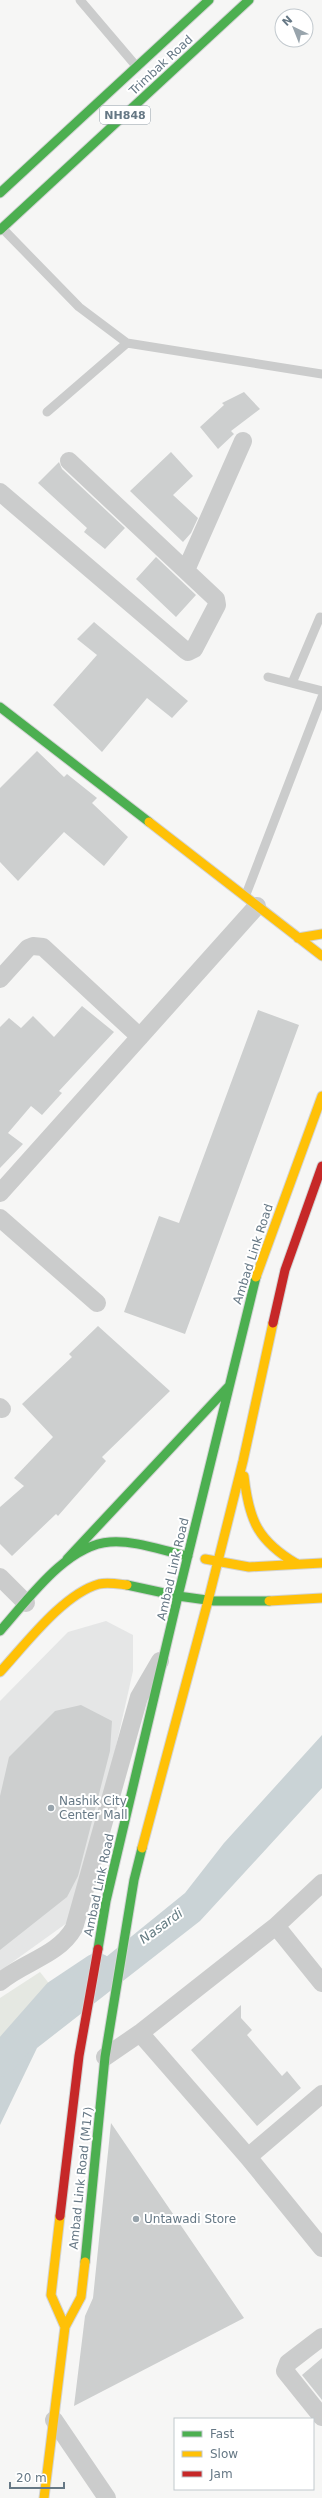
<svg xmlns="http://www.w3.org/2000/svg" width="322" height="2498" font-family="'DejaVu Sans',sans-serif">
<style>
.built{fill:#e5e6e6}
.green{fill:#e5e8e2}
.water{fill:#cad3d6}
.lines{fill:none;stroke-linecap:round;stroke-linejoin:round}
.river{stroke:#cad3d6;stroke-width:32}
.building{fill:#cdcfcf}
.fast-casing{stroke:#d3d4d5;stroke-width:11}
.slow-casing{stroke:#d3d4d5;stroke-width:11}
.jam-casing{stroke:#d3d4d5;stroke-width:11}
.lane{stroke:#cbcccc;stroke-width:9}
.street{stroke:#cbcccc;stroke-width:18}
.fast{stroke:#4caf50;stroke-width:9}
.slow{stroke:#ffc107;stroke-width:9}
.jam{stroke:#c62828;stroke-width:9}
.poi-dot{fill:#98a4ac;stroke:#fff;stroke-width:1.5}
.labels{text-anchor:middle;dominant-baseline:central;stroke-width:4;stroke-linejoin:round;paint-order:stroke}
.shield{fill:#fff;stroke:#94a0aa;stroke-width:1}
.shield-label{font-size:11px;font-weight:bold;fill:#667885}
.street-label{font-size:12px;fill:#667885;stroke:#fff}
.poi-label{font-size:12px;fill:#667885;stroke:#fff;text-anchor:start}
.water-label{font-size:13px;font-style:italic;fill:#627a81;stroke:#fff}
</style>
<rect width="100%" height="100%" fill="#f6f6f5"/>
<path class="built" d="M 106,1621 L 133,1635 L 133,1671 L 78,1915 L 0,1971 L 0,1701 L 68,1632 Z"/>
<path class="green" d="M 40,1972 L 58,1995 L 0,2043 L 0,1998 Z"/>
<path class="water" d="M 322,1735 L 322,1788 L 200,1921 L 37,2048 L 0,2125 L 0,2043 L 185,1893 L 224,1843 Z"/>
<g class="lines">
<path class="river" d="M 0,2061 L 58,1995 L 97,1969"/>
</g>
<path class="building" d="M 244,392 L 260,409 L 231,431 L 234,434 L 218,449 L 200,427 L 224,405 L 222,403 Z
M 171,452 L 193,476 L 173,495 L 198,518 L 191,533 L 183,542 L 130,491 Z
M 59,462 L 62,469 L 125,528 L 105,549 L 84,532 L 87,528 L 38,483 Z
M 156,557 L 196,595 L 176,617 L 136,579 Z
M 94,622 L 188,701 L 172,718 L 147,698 L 102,752 L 53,705 L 97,655 L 77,639 Z
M 37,751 L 64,777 L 67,774 L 97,798 L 92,803 L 128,837 L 104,866 L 64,832 L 18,881 L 0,862 L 0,788 Z
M 82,1006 L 114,1032 L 59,1091 L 62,1093 L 42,1115 L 31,1106 L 8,1133 L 23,1144 L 0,1168 L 0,1027 L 9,1018 L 21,1028 L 33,1016 L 54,1037 Z
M 258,1010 L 299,1025 L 185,1334 L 124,1312 L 159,1216 L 179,1223 Z
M 98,1326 L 170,1391 L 102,1457 L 106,1461 L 58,1516 L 56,1514 L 12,1556 L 0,1544 L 0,1507 L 24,1486 L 14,1478 L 53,1437 L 22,1404 L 72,1357 L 69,1354 Z
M 81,1705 L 112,1721 L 110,1751 L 78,1876 L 67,1897 L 0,1950 L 0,1796 L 9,1757 L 55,1711 Z
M 241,2005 L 241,2018 L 252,2030 L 247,2035 L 282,2076 L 287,2071 L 301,2088 L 257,2126 L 191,2050 Z
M 111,2123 L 244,2318 L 74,2406 L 85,2316 L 93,2298 Z
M 322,2358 L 322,2400 L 302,2375 Z"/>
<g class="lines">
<defs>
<path id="fast" d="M 0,193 L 209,0
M 0,230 L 249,0
M 0,707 L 149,822
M 256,1277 L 178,1596 L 214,1601 L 269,1601
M 67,1559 L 229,1386
M 0,1631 C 27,1601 66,1545 110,1542 C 135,1540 163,1551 188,1556
M 98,1949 L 106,1901 L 178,1596 L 127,1585
M 85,2262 L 105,2057 L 134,1880 L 142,1848"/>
<path id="slow" d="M 149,822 L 322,956
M 298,938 L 322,934
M 256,1277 L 322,1096
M 244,1476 C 249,1521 258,1541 297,1564
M 205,1559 L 249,1567 L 322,1563
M 208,1601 L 243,1461 L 273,1323
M 269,1601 L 322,1598
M 0,1672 C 25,1645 63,1594 99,1584 C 108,1582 118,1584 127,1585
M 142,1848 L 208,1601
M 60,2216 L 51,2295 L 65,2327
M 44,2498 L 65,2327 L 81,2297 L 85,2262"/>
<path id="jam" d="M 273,1323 L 285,1270 L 322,1166
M 60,2216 L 79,2056 L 98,1949"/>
</defs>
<use href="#fast" class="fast-casing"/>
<use href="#slow" class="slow-casing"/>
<use href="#jam" class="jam-casing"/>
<path class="lane" d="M 80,0 L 137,67
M 2,228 L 79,307 L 127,343 L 322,374
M 47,412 L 127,343
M 268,677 L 322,691
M 292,683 L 320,617
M 245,897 L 322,697"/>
<path class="street" d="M 0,492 L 185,650 L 188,652 L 194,649 L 217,605 L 216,599 L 69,461
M 186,570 L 243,441
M 0,979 L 28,948 L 33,946 L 43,947 L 140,1037
M 0,1193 L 257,906
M 0,1218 L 97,1303
M 0,1407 L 2,1409
M 0,1577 L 26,1603
M 276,1926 L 322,1983
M 0,1982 C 23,1962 58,1956 74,1928 L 139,1697 L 160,1661
M 140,2033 L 276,1926 L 322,1883
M 105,2057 L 140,2033 L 248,2157 L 322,2248
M 248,2157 L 322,2094
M 322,2337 L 288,2363 L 285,2371 L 322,2417
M 54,2420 L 107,2498"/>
<use href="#fast" class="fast"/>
<use href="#slow" class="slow"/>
<use href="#jam" class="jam"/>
</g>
<g class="poi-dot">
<circle cx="51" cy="1808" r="4"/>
<circle cx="136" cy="2219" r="4"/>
</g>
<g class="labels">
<rect class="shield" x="100" y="106" width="50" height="18" rx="3"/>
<g class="shield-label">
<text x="125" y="115">NH848</text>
</g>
<g class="street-label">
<text transform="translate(161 65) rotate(-43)">Trimbak Road</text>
<text transform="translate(253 1254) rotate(-72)">Ambad Link Road</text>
<text transform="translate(173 1569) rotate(-77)">Ambad Link Road</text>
<text transform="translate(99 1885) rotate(-78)">Ambad Link Road</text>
<text transform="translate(81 2178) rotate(-84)">Ambad Link Road (M17)</text>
</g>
<g class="poi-label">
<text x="59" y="1801">Nashik City<tspan x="59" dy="14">Center Mall</tspan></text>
<text x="144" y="2219">Untawadi Store</text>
</g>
<g class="water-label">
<text transform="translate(161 1926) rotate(-36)">Nasardi</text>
</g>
</g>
<rect x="174" y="2418" width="140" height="72" fill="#ffffff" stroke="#c2c9ce"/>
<rect x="182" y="2431" width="20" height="6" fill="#4caf50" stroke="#c2c9ce"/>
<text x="210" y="2438" font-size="12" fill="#667885">Fast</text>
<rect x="182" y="2451" width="20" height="6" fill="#ffc107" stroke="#c2c9ce"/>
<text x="210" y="2458" font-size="12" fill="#667885">Slow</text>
<rect x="182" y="2471" width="20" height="6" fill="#c62828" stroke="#c2c9ce"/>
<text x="210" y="2478" font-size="12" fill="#667885">Jam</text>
<g transform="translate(294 28) rotate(317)"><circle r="19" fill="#ffffff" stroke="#c2c9ce"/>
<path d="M0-3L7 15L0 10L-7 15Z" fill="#98a4ac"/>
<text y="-6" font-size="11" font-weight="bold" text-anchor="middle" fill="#667885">N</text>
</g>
<path d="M10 2482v6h54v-6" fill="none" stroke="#667885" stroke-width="2"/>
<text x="16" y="2482" font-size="12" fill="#667885" stroke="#ffffff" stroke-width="3" paint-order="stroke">20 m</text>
</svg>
